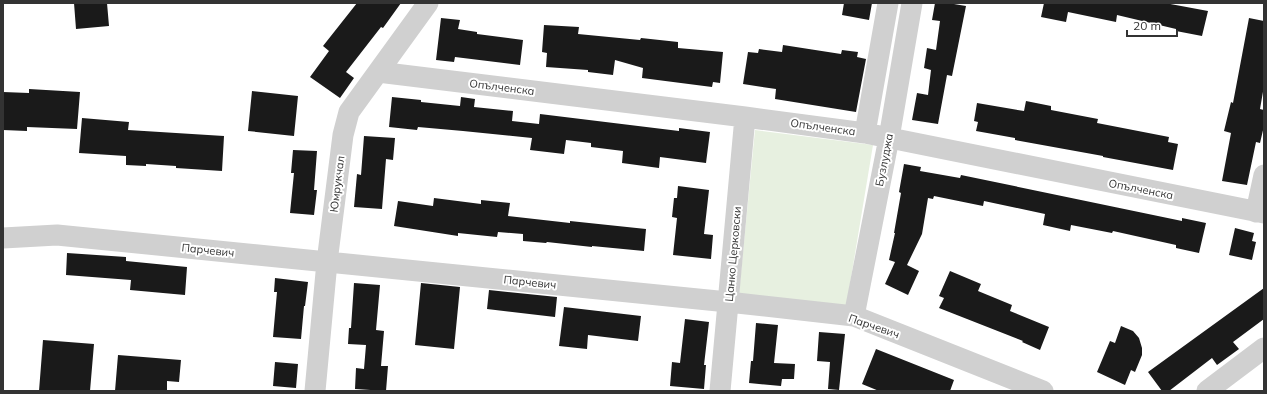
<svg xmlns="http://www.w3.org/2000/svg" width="1267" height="394" font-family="Mulish,sans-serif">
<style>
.green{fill:#e7f0e0}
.building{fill:#1a1a1a}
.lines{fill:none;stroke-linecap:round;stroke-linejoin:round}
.minor{stroke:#d0d0d0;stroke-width:21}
.labels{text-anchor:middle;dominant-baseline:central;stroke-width:4;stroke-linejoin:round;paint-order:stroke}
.street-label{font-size:11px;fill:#333;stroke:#fff}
</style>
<rect width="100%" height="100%" fill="#fff"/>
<path class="green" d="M 755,130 L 873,145 L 846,308 L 739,294 Z"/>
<path class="building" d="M 74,3 L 107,3 L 109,26 L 76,29 Z
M 357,3 L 401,3 L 383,28 L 381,27 L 346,72 L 354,78 L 340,98 L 310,77 L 329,51 L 323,46 Z
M 844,3 L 872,3 L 869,20 L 842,15 Z
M 935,3 L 948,3 L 966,6 L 952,76 L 947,75 L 938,124 L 912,120 L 917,93 L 928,95 L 931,70 L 924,68 L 927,48 L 936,50 L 940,21 L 932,20 Z
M 1044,3 L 1165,3 L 1208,11 L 1202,36 L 1176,31 L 1176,29 L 1117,15 L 1116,22 L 1068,12 L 1066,22 L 1041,17 Z
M 441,18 L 460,20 L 458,29 L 477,32 L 477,34 L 523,40 L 520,65 L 455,57 L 454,62 L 436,60 Z
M 1249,18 L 1264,21 L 1264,86 L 1260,109 L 1264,110 L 1264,126 L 1260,143 L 1256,142 L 1247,185 L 1222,181 L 1231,133 L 1224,131 L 1231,102 L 1233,103 Z
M 544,25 L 579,27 L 578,34 L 640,40 L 641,38 L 669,41 L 678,42 L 678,48 L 723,52 L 720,83 L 713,82 L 712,87 L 642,78 L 643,68 L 615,60 L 613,75 L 588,72 L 588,70 L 546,67 L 547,53 L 542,52 Z
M 783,45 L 841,54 L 842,50 L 858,52 L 857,57 L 866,59 L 856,112 L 775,99 L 776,89 L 743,84 L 748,52 L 758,53 L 759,49 L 782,52 Z
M 29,89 L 80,92 L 77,129 L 27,127 L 27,131 L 3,130 L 3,92 L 29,93 Z
M 252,91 L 298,96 L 294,136 L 248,131 Z
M 392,97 L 421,100 L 421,102 L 460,106 L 461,97 L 475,99 L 474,107 L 513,111 L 512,121 L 539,124 L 540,114 L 679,131 L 679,128 L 710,132 L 706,163 L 660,157 L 659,168 L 622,163 L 623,151 L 591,147 L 591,143 L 566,140 L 564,154 L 530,150 L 532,138 L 463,131 L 418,127 L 417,130 L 389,127 Z
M 1026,101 L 1051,106 L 1051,110 L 1098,119 L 1097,123 L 1169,137 L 1168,142 L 1178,144 L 1173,170 L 1103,157 L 1103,156 L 1015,140 L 1015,138 L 976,131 L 978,122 L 974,121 L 977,103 L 1024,111 Z
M 82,118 L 129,122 L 128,130 L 224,136 L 222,171 L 176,168 L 176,166 L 146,164 L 146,166 L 126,165 L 126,156 L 79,153 Z
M 364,136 L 395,138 L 393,160 L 386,159 L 382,209 L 354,207 L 357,174 L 361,175 Z
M 293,150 L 317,151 L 314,190 L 317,190 L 314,215 L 290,213 L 294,173 L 291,173 Z
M 904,164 L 921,167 L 920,171 L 960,178 L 961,175 L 1182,221 L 1182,218 L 1206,223 L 1199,253 L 1176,248 L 1176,245 L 1113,231 L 1112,233 L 1071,225 L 1070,231 L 1043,225 L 1045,214 L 984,201 L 983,206 L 934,196 L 933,199 L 928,198 L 922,234 L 907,265 L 919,271 L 908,295 L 885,284 L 895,262 L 889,260 L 895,233 L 894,233 L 901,193 L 899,192 Z
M 678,186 L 709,190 L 704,234 L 713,235 L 711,259 L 673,255 L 677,218 L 672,217 L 674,198 L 677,198 Z
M 434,198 L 481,204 L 481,200 L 510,203 L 508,216 L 570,223 L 570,221 L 646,229 L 644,251 L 592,246 L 592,247 L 547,242 L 546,243 L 523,241 L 523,234 L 498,232 L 497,237 L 458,233 L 458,236 L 394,226 L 398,201 L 433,206 Z
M 1235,228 L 1254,233 L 1252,241 L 1256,242 L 1252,260 L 1229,255 Z
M 67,253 L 126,257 L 126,261 L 187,267 L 185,295 L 130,290 L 131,280 L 66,275 Z
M 950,271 L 981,284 L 978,291 L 1012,305 L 1010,311 L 1049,327 L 1040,350 L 1022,342 L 1023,341 L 939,308 L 944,298 L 939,296 Z
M 275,278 L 308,282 L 305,306 L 304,306 L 301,339 L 273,337 L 277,292 L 274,292 Z
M 354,283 L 380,285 L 376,330 L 384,331 L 381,366 L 388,366 L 386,391 L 355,389 L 356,368 L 364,369 L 366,345 L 348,344 L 349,328 L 351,328 Z
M 421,283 L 460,287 L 454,349 L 415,345 Z
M 1264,288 L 1264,319 L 1233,342 L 1239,349 L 1217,365 L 1212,358 L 1169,391 L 1162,391 L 1148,372 Z
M 489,290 L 557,297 L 555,317 L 487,309 Z
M 564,307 L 641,316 L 638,341 L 588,335 L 587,349 L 559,346 Z
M 685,319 L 709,322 L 704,365 L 706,365 L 704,389 L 670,386 L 672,362 L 680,363 Z
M 756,323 L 778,325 L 774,363 L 795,364 L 794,379 L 782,379 L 781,386 L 749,383 L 751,361 L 753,361 Z
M 1121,326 L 1133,331 L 1139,338 L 1142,348 L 1142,355 L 1135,372 L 1131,370 L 1125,385 L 1097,372 L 1110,341 L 1115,343 Z
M 819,332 L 845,334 L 839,390 L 828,389 L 830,362 L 817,361 Z
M 43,340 L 94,344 L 90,391 L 39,391 Z
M 876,349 L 954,380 L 950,391 L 879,391 L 862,384 Z
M 118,355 L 181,360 L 179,382 L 167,381 L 167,391 L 115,391 Z
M 275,362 L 298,364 L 296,388 L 273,386 Z"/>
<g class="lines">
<path class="minor" d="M 378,72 L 745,117 L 865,133 L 1264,213
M 865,133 L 888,3
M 1256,212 L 1264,175
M 3,238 L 57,235 L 728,302 L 854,316 L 1043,391
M 854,316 L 889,138 L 912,3
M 315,391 L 327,262 L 343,135 L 349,112 L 428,3
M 720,391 L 745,117
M 1207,391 L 1264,348"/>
</g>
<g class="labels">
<g class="street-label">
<text transform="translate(502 87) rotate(7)">Опълченска</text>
<text transform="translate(823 127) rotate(8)">Опълченска</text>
<text transform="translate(884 160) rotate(-79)">Бузлуджа</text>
<text transform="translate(337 184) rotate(-83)">Юмрукчал</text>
<text transform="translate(1141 189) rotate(11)">Опълченска</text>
<text transform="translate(208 250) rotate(6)">Парчевич</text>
<text transform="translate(733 254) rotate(-85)">Цанко Церковски</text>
<text transform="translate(530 282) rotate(6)">Парчевич</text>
<text transform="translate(874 326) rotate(19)">Парчевич</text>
</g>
</g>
<rect width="1267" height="394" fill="none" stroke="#333333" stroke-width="8"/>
<path d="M1127 30v6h50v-6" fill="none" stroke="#333333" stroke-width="2"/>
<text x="1133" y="30" font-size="12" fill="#333333" stroke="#ffffff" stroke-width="3" paint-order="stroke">20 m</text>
</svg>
